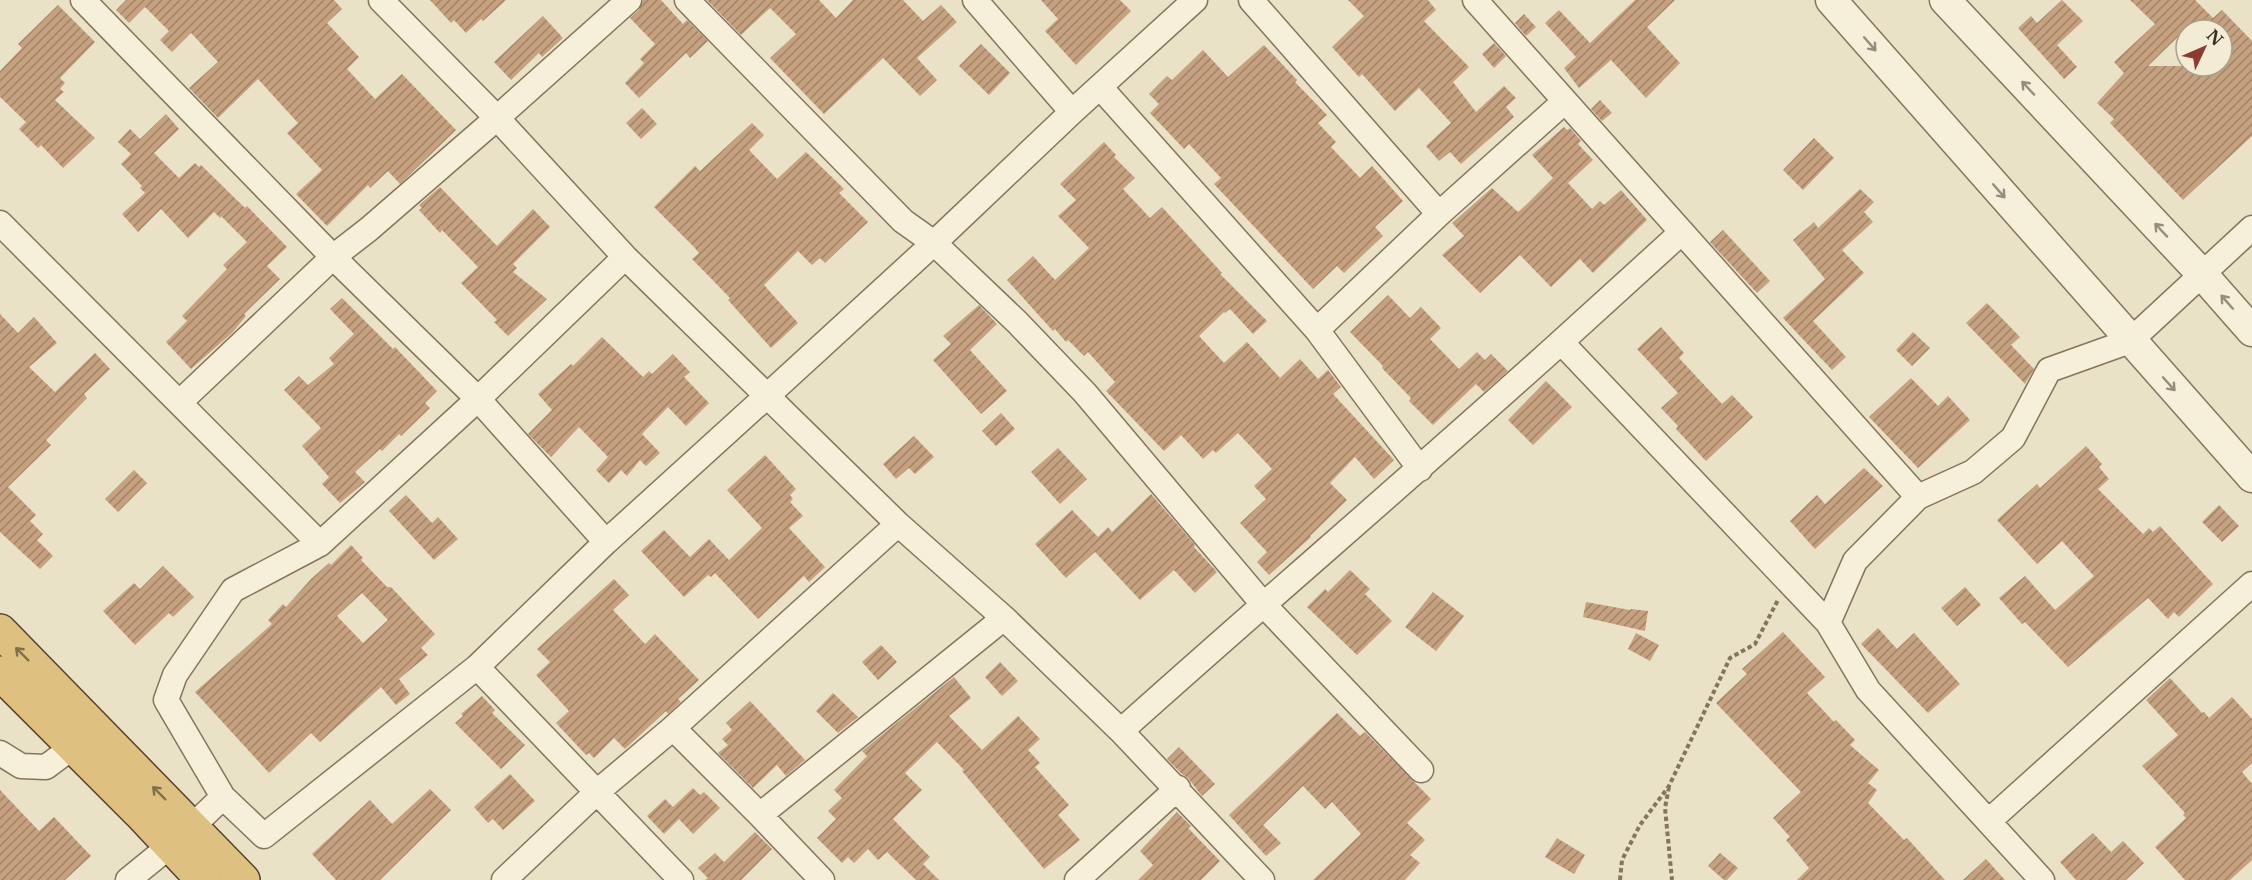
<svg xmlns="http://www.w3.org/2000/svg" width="2252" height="880" font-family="'Libre Baskerville',serif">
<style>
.building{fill:url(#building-hatch);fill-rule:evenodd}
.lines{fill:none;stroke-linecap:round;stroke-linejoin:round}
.minor-casing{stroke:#84755d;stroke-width:27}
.tertiary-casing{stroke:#84755d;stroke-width:33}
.trunk-casing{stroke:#524331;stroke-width:36}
.path{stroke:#84755d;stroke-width:4;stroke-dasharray:4.5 3;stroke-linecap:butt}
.minor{stroke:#f6efd9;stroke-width:24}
.tertiary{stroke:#f6efd9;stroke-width:30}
.trunk{stroke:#dec080;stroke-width:33}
.oneway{stroke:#968e7c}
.oneway2{stroke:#826f4b}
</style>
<defs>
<pattern id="building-hatch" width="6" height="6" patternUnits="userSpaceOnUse" patternTransform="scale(1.5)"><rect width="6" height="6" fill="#c5a17f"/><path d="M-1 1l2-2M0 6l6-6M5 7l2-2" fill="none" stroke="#a18368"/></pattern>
</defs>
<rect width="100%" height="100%" fill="#eae2c6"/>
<path class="building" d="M 126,0 L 334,0 L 342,9 L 327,23 L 359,57 L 347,69 L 375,99 L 402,74 L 456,130 L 400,184 L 388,171 L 370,188 L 368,185 L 327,226 L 296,194 L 322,170 L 287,133 L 298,123 L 258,79 L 218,118 L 189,88 L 218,62 L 191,33 L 172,52 L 160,40 L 169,31 L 145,7 L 129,23 L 116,10 Z
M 430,0 L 506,0 L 483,21 L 481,19 L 466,33 L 454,20 L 451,23 Z
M 643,0 L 661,0 L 683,24 L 687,20 L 708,41 L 690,58 L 686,53 L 639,98 L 625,83 L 644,63 L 640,59 L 655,44 L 630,18 L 639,10 Z
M 707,0 L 819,0 L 836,18 L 853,0 L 903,0 L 923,21 L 941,5 L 957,22 L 917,58 L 937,80 L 920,96 L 883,58 L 824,114 L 770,58 L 796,34 L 770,8 L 741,35 Z
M 1041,0 L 1120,0 L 1131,11 L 1076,65 L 1045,31 L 1058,19 Z
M 1348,0 L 1428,0 L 1436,10 L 1424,21 L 1469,67 L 1453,82 L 1476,112 L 1504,86 L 1516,98 L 1506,107 L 1514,117 L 1461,164 L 1450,152 L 1439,161 L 1426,146 L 1451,123 L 1419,88 L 1395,111 L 1362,74 L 1359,77 L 1332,47 L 1364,16 Z
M 1635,0 L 1675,0 L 1647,27 L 1680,63 L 1646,98 L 1611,60 L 1579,88 L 1564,68 L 1576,57 L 1545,23 L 1559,10 L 1590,43 Z
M 2062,0 L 2083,21 L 2057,45 L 2077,67 L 2064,79 L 2018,28 L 2031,16 L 2037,23 Z
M 2130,0 L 2195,0 L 2213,18 L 2222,10 L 2252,41 L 2252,136 L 2183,200 L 2110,123 L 2114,119 L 2097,103 L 2124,73 L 2114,62 L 2155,24 ZM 2185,30 L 2222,30 L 2222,66 L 2148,66 Z
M 58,5 L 95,42 L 60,78 L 65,83 L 60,89 L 64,92 L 55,100 L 95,138 L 63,168 L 41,145 L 38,148 L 19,129 L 26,122 L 0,97 L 0,71 L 22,48 L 18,44 Z
M 1524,14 L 1536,27 L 1526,36 L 1515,23 Z
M 543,16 L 563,38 L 542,57 L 539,53 L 511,80 L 494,62 Z
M 1494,43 L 1506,56 L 1494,68 L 1482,54 Z
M 981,44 L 1010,73 L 989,95 L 959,66 Z
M 1264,45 L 1297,80 L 1295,82 L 1327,115 L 1318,123 L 1336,142 L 1331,147 L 1360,178 L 1372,166 L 1403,201 L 1375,227 L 1383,236 L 1344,273 L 1337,266 L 1313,289 L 1214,184 L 1221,178 L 1189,144 L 1184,149 L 1150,113 L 1159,104 L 1149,94 L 1167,76 L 1172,80 L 1203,50 L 1228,77 Z
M 1600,100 L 1612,113 L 1602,121 L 1591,109 Z
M 642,108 L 657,124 L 641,139 L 626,123 Z
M 166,114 L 179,129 L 154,153 L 179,178 L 195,163 L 199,167 L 201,165 L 245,208 L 247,206 L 287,247 L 267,266 L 280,279 L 244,314 L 246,316 L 232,333 L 191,369 L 166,342 L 187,321 L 182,316 L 227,269 L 223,265 L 247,242 L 221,216 L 220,218 L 214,212 L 188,238 L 161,209 L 138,232 L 122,214 L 145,193 L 140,188 L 142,186 L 121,164 L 131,154 L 118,142 L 130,129 L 140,139 Z
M 752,123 L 764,135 L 749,150 L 777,179 L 806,152 L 844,189 L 839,193 L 868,222 L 825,263 L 820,258 L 812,265 L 798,251 L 764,285 L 798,323 L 771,348 L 728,300 L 730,298 L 692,259 L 699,253 L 693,246 L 654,207 L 695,166 L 700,171 Z
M 1564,127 L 1567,130 L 1570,128 L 1581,141 L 1578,144 L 1593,160 L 1568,183 L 1592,209 L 1600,201 L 1604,205 L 1621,190 L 1647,220 L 1593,273 L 1580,259 L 1551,287 L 1520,255 L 1480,293 L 1442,255 L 1464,236 L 1452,223 L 1492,188 L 1518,212 L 1527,204 L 1553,178 L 1532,155 Z
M 1814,138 L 1834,158 L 1803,190 L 1783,170 Z
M 1104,142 L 1116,155 L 1114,157 L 1135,178 L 1123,189 L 1150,218 L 1162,207 L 1222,273 L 1220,274 L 1267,321 L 1253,334 L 1230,309 L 1225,313 L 1224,312 L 1199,336 L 1224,363 L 1247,342 L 1280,378 L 1300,359 L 1318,379 L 1328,370 L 1341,387 L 1333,394 L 1394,460 L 1374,479 L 1355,457 L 1330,483 L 1347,500 L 1310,536 L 1311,537 L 1269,575 L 1257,562 L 1267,552 L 1240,523 L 1266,499 L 1254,486 L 1272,469 L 1238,433 L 1216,453 L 1213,450 L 1203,459 L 1181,435 L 1164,451 L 1106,391 L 1115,382 L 1088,352 L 1084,356 L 1068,340 L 1066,342 L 1055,329 L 1053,331 L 1007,280 L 1033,256 L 1055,280 L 1089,248 L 1058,216 L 1076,200 L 1060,184 Z
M 440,187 L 497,246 L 533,209 L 550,227 L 513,264 L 517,268 L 513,272 L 547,299 L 508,336 L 494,322 L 497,320 L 461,283 L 478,267 L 442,230 L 440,233 L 419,210 L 422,208 L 419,205 Z
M 1860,189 L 1874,202 L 1864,212 L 1873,222 L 1842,250 L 1864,273 L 1813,321 L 1846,357 L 1832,370 L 1783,318 L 1825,279 L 1793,240 L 1814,222 L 1818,228 Z
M 1723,230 L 1770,281 L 1757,293 L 1710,242 Z
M 1388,295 L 1410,318 L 1421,307 L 1441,328 L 1430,339 L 1459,369 L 1477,352 L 1485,360 L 1491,354 L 1508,371 L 1484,392 L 1476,384 L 1433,425 L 1409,401 L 1411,398 L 1382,368 L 1383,366 L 1350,332 Z
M 342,298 L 393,349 L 395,347 L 437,391 L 425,403 L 430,408 L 401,436 L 399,434 L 382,451 L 380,449 L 355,472 L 365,482 L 340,503 L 322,484 L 329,477 L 302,446 L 321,428 L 284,390 L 299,376 L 308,385 L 334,364 L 329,358 L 354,334 L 330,309 Z
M 1987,303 L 2020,337 L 2011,345 L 2034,369 L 2025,384 L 1966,323 Z
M 979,305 L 997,324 L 970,350 L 1007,391 L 981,414 L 933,360 L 951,344 L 943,336 Z
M 0,314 L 18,333 L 34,317 L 57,343 L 29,367 L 55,392 L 95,353 L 110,369 L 84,394 L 87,398 L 46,440 L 51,445 L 8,487 L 36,515 L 30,521 L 43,534 L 37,540 L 53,556 L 40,569 L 0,532 Z
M 1661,327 L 1684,353 L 1679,358 L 1722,404 L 1732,395 L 1753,417 L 1706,461 L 1676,429 L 1678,426 L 1661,408 L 1678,393 L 1637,349 Z
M 1913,332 L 1930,348 L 1912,366 L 1896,350 Z
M 602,337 L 643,377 L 649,371 L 652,374 L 673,354 L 690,372 L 684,377 L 709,403 L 686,426 L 668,407 L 642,434 L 660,453 L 646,466 L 640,460 L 627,476 L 621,470 L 609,483 L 596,470 L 608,457 L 579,427 L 551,457 L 528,434 L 552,410 L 538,394 L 571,364 L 573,366 Z
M 1911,378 L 1938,406 L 1948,396 L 1970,420 L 1918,468 L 1869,417 Z
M 1546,381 L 1572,407 L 1533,445 L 1508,420 Z
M 1001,413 L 1015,429 L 996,446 L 982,431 Z
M 914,436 L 934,457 L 915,474 L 909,468 L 896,479 L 883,464 Z
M 2086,446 L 2102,464 L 2099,467 L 2109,479 L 2098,489 L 2143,534 L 2149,528 L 2153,532 L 2160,526 L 2213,584 L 2179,617 L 2174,612 L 2168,619 L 2148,598 L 2068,667 L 2025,622 L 2022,624 L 1999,598 L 2025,576 L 2055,610 L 2094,576 L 2062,541 L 2037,564 L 1997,520 L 2037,484 L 2040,488 Z
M 1058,448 L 1087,479 L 1060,504 L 1031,472 Z
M 765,455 L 796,489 L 790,495 L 793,499 L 790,502 L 803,516 L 789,528 L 825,567 L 809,582 L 804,576 L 758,619 L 715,573 L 711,577 L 708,575 L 684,597 L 641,551 L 664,530 L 690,557 L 709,539 L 729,560 L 762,528 L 727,490 Z
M 1864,468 L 1883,486 L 1815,549 L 1790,521 L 1817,495 L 1825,504 Z
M 134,470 L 147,483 L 118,512 L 105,499 Z
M 1151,494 L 1195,545 L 1194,547 L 1217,572 L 1195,593 L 1174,570 L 1140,600 L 1095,552 L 1066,578 L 1035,544 L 1072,510 L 1098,537 L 1108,527 L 1112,532 Z
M 406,495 L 432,523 L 438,517 L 458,539 L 434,560 L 389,511 Z
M 2219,505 L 2239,526 L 2222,542 L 2202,522 Z
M 351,545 L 363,558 L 361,560 L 387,587 L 391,587 L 435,634 L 421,648 L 428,655 L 399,679 L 410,694 L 396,705 L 381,687 L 320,742 L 311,733 L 269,773 L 195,692 L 272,624 L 268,620 L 283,604 L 286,607 L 311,579 L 329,563 L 331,565 ZM 362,593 L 388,620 L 363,643 L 337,616 Z
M 163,566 L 194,597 L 173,617 L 169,613 L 135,645 L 103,611 L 134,583 L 140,589 Z
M 1350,570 L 1370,589 L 1365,594 L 1392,621 L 1357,655 L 1307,607 L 1325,589 L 1328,592 Z
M 614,579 L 629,595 L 613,610 L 645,644 L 655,634 L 699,680 L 678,699 L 681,702 L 668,714 L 666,711 L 625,749 L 614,738 L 594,758 L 589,753 L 586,755 L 556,723 L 569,711 L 536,675 L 550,662 L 537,649 Z
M 1965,587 L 1981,605 L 1957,626 L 1941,608 Z
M 1433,592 L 1464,616 L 1436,651 L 1405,627 Z
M 1586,602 L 1630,610 L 1631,609 L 1648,611 L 1645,631 L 1583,617 Z
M 1878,628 L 1897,649 L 1914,633 L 1960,684 L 1928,713 L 1861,644 Z
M 1783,632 L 1825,677 L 1807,693 L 1834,722 L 1836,720 L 1855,740 L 1850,745 L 1879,770 L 1868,783 L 1877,790 L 1868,803 L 1904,840 L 1907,838 L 1945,880 L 1797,880 L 1809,868 L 1786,840 L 1790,837 L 1773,818 L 1801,792 L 1716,703 L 1747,674 L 1742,669 Z
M 1636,633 L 1659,645 L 1650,661 L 1628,649 Z
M 881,645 L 897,662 L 878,680 L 862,662 Z
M 1000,662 L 1018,681 L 1002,696 L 985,677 Z
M 954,677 L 971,698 L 949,716 L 982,750 L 1018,716 L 1040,739 L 1028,750 L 1040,763 L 1035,767 L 1069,805 L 1058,815 L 1080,840 L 1044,869 L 962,771 L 964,770 L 937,742 L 905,773 L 922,790 L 893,819 L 930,857 L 923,864 L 939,880 L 916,880 L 887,852 L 878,860 L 868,849 L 854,863 L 848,857 L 842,863 L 817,838 L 836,819 L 828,811 L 842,798 L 834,790 L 867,756 L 862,751 Z
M 2170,678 L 2202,713 L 2204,712 L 2209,718 L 2232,697 L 2252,719 L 2252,763 L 2242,772 L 2252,784 L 2252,860 L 2230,880 L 2185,880 L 2155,847 L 2186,818 L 2183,815 L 2185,813 L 2142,766 L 2178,735 L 2146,700 Z
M 833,693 L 858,717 L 838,733 L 816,711 Z
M 482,696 L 495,710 L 492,713 L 525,745 L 501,769 L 455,723 L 463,716 L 461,714 Z
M 750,701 L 805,760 L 786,776 L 777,765 L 753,788 L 718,753 L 728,745 L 722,739 L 732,730 L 726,723 Z
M 1337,713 L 1360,736 L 1365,732 L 1431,799 L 1407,823 L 1425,840 L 1410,855 L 1420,863 L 1405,880 L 1313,880 L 1361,834 L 1332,802 L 1325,809 L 1303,786 L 1263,825 L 1281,843 L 1266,856 L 1229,815 Z
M 1179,747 L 1215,784 L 1202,796 L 1188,778 L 1182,774 L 1167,759 Z
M 510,774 L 535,801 L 503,830 L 493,819 L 488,823 L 474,807 Z
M 693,788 L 700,795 L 704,792 L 720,808 L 693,834 L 679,819 L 664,834 L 647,816 L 665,799 L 673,807 Z
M 430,789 L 451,810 L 380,880 L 336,880 L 312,854 L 370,800 L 392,824 Z
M 0,790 L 39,831 L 54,817 L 91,856 L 65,880 L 0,880 Z
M 1177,812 L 1191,826 L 1188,828 L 1220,861 L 1201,880 L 1138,880 L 1153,865 L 1140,851 Z
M 755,832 L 772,849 L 741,880 L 705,880 L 708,878 L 698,868 L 715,853 L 724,862 Z
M 2093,833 L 2111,852 L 2123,841 L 2144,863 L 2126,880 L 2076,880 L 2060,862 Z
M 1557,838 L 1585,855 L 1574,874 L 1545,857 Z
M 1720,853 L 1738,868 L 1727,880 L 1724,880 L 1708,866 Z
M 1986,859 L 2005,880 L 1963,880 Z"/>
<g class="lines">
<defs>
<path id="minor" d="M 83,0 L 333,257 L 478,399 L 606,542
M 381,0 L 497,118 L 625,257 L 898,524 L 1004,618 L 1121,731 L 1262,880
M 687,0 L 903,221 L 934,243 L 1017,322 L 1085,393 L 1263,604 L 1421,770
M 975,0 L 1072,112
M 1251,0 L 1439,214
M 1475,0 L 1918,497
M 1100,87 L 1317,330 L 1420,469
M 0,223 L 320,544
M 1317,330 L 1439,214 L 1565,101
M 1561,342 L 1682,232
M 180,402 L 333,257 L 369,229 L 497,118 L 629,0
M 477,667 L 681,880
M 673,728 L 760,815 L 822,880
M 1121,731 C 1267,600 1416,473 1561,342 L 1828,623
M 0,753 L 21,766 L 46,767 L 74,746
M 223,797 L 166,700 L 175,675 L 233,590 L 320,544 L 478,399 L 625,257
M 760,815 L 1004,618
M 1989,821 L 2252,584
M 128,880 L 182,836 L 223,797 L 264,836 L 477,667 L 606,542 L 768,395 L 934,243 L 1072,112 L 1195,0
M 504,880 L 597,792 L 673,728 L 898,524
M 1077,880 L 1178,788
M 2042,880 L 1868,690 L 1828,623 L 1855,561 L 1918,497 L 1973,472 L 2013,438 L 2049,370 L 2130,341 L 2252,228"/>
<path id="tertiary" d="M 1831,0 L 2252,477
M 1945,0 L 2201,273 L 2252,331"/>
<path id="trunk" d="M 0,631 L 243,880
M 0,673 L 140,813 L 203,880"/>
</defs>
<use href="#minor" class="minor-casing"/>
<use href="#tertiary" class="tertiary-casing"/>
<use href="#trunk" class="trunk-casing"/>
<path class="path" d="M 1669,787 L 1665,808 L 1672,880
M 1620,880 L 1622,860 L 1640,825 L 1669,786 L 1730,658 L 1755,644 L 1778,600"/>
<use href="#minor" class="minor"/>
<use href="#tertiary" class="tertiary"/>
<use href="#trunk" class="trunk"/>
</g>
<defs><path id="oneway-shaft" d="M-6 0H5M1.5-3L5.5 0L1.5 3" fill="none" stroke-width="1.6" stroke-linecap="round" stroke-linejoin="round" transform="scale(1.5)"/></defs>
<g class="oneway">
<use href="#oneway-shaft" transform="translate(1870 44) rotate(49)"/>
<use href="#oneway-shaft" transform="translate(2028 88) rotate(-133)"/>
<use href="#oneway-shaft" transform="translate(1999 191) rotate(49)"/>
<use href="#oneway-shaft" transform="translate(2161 230) rotate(-133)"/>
<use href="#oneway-shaft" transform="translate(2227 302) rotate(-131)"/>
<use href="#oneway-shaft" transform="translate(2169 384) rotate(48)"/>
</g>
<g class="oneway2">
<use href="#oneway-shaft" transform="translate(22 654) rotate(-135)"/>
<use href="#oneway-shaft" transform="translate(159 793) rotate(-135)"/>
</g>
<g transform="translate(2204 48) rotate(46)"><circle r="28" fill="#f2ecd5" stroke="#a79f8d" stroke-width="1.5"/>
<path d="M0-4.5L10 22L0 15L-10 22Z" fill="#8e3933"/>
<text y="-9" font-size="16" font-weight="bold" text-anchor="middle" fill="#362c20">N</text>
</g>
</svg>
